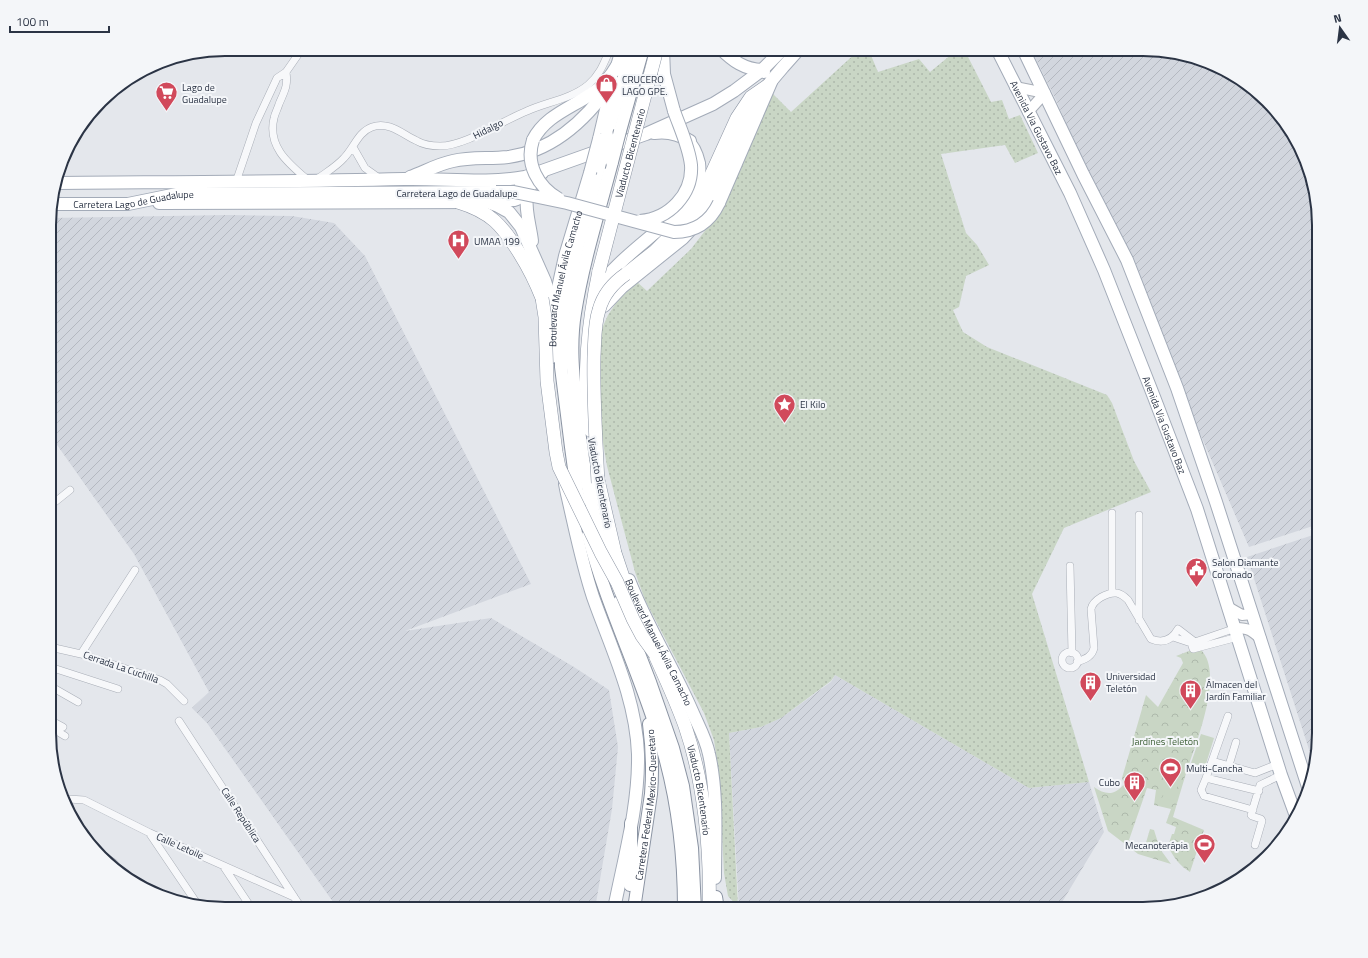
<svg xmlns="http://www.w3.org/2000/svg" width="1368" height="958" font-family="'Titillium Web',sans-serif">
<style>
.industrial{fill:url(#industrial-furrows)}
.grass{fill:url(#grass-dots)}
.park{fill:url(#park-crowns)}
.garden{fill:#c9d6c5}
.lines{fill:none;stroke-linecap:round;stroke-linejoin:round}
.minor-casing{stroke:#a9aeb7;stroke-width:8}
.secondary-casing{stroke:#a9aeb7;stroke-width:12}
.primary-casing{stroke:#a3abb8;stroke-width:14}
.trunk-casing{stroke:#8b94a3;stroke-width:14}
.motorway-casing{stroke:#8b94a3;stroke-width:14}
.minor{stroke:#f7f8fa;stroke-width:7}
.secondary{stroke:#fff;stroke-width:10}
.primary{stroke:#fff;stroke-width:12}
.trunk{stroke:#fff;stroke-width:12}
.motorway{stroke:#fff;stroke-width:13}
.primary-bridge-casing{stroke:#a3abb8;stroke-width:14;stroke-linecap:butt}
.trunk-bridge-casing{stroke:#8b94a3;stroke-width:14;stroke-linecap:butt}
.motorway-bridge-casing{stroke:#8b94a3;stroke-width:14;stroke-linecap:butt}
.primary-bridge{stroke:#fff;stroke-width:12}
.trunk-bridge{stroke:#fff;stroke-width:12}
.motorway-bridge{stroke:#fff;stroke-width:13}
.labels{text-anchor:middle;dominant-baseline:central;stroke-width:4;stroke-linejoin:round;paint-order:stroke}
.poi-label{font-size:10px;fill:#2b3445;stroke:#f4f6f9;text-anchor:start}
.street-label{font-size:10px;fill:#2b3445;stroke:#f4f6f9}
.park-label{font-size:10px;fill:#3f6138;stroke:#f4f6f9}
.rim{fill:none;stroke:#2b3445;stroke-width:2}
</style>
<defs>
<pattern id="industrial-furrows" width="10" height="10" patternUnits="userSpaceOnUse"><rect width="10" height="10" fill="#d2d6de"/><path d="M-1 1l2-2M0 10L10 0M9 11l2-2" fill="none" stroke="#b4b8c0"/></pattern>
<pattern id="grass-dots" width="8" height="8" patternUnits="userSpaceOnUse"><rect width="8" height="8" fill="#c9d6c5"/><path d="M2 2h.1M6 6h.1" fill="none" stroke="#adb8ab" stroke-width="1.8" stroke-linecap="round"/></pattern>
<pattern id="park-crowns" width="20" height="18" patternUnits="userSpaceOnUse"><rect width="20" height="18" fill="#c9d6c5"/><path d="M2 6a3 3 0 1 1 6 0M12 15a3 3 0 1 1 6 0" fill="none" stroke="#adb8ab"/></pattern>
</defs>
<rect width="100%" height="100%" fill="#e4e7ec"/>
<path class="industrial" d="M 1031,49 L 1154,49 L 1200,58 L 1250,85 L 1301,147 L 1319,214 L 1319,524 L 1249,547 L 1057,102 Z
M 228,215 L 292,216 L 334,223 L 365,256 L 531,584 L 405,631 L 491,618 L 574,667 L 609,690 L 618,747 L 612,809 L 595,909 L 338,909 L 207,723 L 192,708 L 209,692 L 134,554 L 50,435 L 50,218 Z
M 1319,533 L 1319,744 L 1314,765 L 1247,557 Z
M 835,675 L 1029,788 L 1089,782 L 1104,832 L 1058,909 L 739,909 L 729,733 L 761,727 L 781,718 L 831,682 Z"/>
<path class="grass" d="M 958,49 L 964,49 L 991,102 L 1002,100 L 1009,119 L 1020,115 L 1038,153 L 1015,163 L 1005,145 L 941,154 L 966,233 L 977,245 L 989,265 L 966,276 L 959,307 L 953,310 L 963,332 L 987,347 L 1107,395 L 1112,403 L 1134,461 L 1151,492 L 1064,528 L 1032,594 L 1089,782 L 1029,788 L 835,675 L 831,681 L 781,718 L 761,727 L 729,733 L 738,907 L 728,896 L 724,873 L 719,774 L 714,740 L 704,713 L 645,600 L 635,572 L 607,466 L 601,431 L 599,335 L 608,315 L 622,294 L 636,281 L 647,291 L 691,249 L 714,219 L 773,94 L 791,112 L 858,51 L 870,53 L 878,72 L 919,59 L 930,72 Z"/>
<path class="park" d="M 1201,650 C 1224,672 1197,741 1188,767 C 1183,783 1178,800 1173,817 L 1204,830 L 1190,872 C 1180,866 1173,857 1168,846 L 1172,834 L 1174,834 L 1176,827 L 1166,823 L 1171,809 L 1154,805 L 1156,790 L 1147,788 L 1129,840 L 1145,846 L 1150,829 L 1154,830 L 1160,849 L 1171,864 L 1138,854 L 1108,831 L 1094,787 C 1105,795 1115,796 1124,784 L 1122,778 L 1146,695 L 1158,707 L 1183,663 L 1181,658 L 1176,656 L 1189,651 Z"/>
<path class="garden" d="M 1201,734 L 1214,738 L 1205,767 L 1191,763 Z
M 1169,774 L 1174,777 L 1180,778 L 1173,801 L 1168,799 L 1162,798 L 1167,786 Z"/>
<g class="lines">
<defs>
<path id="minor" d="M 286,72 C 288,86 285,90 279,104 C 278,108 275,113 274,118 C 267,147 289,164 309,181
M 353,147 L 365,168 L 379,178
M 316,180 C 325,173 336,167 344,158 C 354,148 358,132 372,127 C 389,121 402,134 417,141 C 424,145 432,146 440,146 C 465,146 502,121 527,111 C 547,102 571,99 588,85 C 600,75 604,63 610,49
M 236,182 L 256,123 L 277,78 L 286,72 L 302,49
M 50,506 L 70,490
M 1139,515 L 1139,620
M 1070,566 L 1072,653
M 1112,593 L 1112,513
M 1173,637 L 1191,643 L 1193,649 L 1238,637
M 1192,643 L 1236,628
M 50,647 L 81,654 L 160,680 L 167,684 L 184,701
M1062 660a8 8 0 1 1 16 0a8 8 0 1 1-16 0Z
M 81,654 L 135,570
M 1077,662 C 1085,659 1092,657 1094,648 L 1091,609 C 1093,600 1107,592 1117,593 C 1122,594 1125,597 1128,600 L 1151,639 C 1163,644 1172,640 1178,629 L 1195,642 L 1197,648
M 50,667 L 118,689
M 50,686 L 78,702
M 1228,716 L 1212,761 L 1255,773 L 1278,764
M 50,720 L 63,727
M 179,721 L 302,909
M 50,727 L 65,736
M 1229,765 L 1236,742
M 1206,778 L 1212,761
M 66,800 L 68,799 L 84,800 L 150,833 L 294,897
M 1253,810 L 1204,796 L 1201,790 L 1206,778 L 1259,791
M 150,834 L 198,905
M 1255,845 L 1262,821 L 1261,819 L 1252,816 L 1251,815 L 1260,785 L 1281,775
M 104,856 L 114,863 L 126,877
M 224,867 L 252,909"/>
<path id="secondary" d="M 1015,87 L 1045,93
M 1028,112 L 1045,93
M 1228,607 L 1242,615 L 1252,614
M 1236,628 C 1249,628 1252,631 1261,639"/>
<g id="primary">
<path d="M 663,49 L 664,74 L 674,111"/>
<path d="M 721,49 C 733,61 744,69 762,70 L 764,72"/>
<path id="s1" d="M 997,49 L 1070,193 L 1104,270 L 1154,397 L 1197,509 L 1281,775 L 1296,816"/>
<path d="M 1023,49 L 1083,174 L 1127,260 L 1177,388 L 1216,502 L 1309,790"/>
<path d="M 616,70 L 622,49"/>
<path d="M 654,133 C 667,131 679,134 690,141"/>
<path d="M 599,139 L 611,88"/>
<path d="M 533,140 C 545,116 571,108 591,94 C 603,87 611,76 618,64"/>
<path d="M 410,177 C 424,172 438,164 453,161 C 471,157 489,159 508,157 C 553,151 588,118 613,81"/>
<path d="M 57,183 C 172,182 288,182 404,179 C 445,178 485,184 525,177 L 646,134 L 713,104 L 734,91 L 762,70 L 783,49"/>
<path d="M 159,203 L 481,202 L 514,200 L 517,199 L 521,194 L 521,185"/>
<path d="M 490,203 L 498,206 L 509,212 L 521,227 L 545,281 L 553,308"/>
<path d="M 719,203 L 772,80 L 783,67 L 799,49"/>
<path id="s2" d="M 50,204 L 128,204 L 177,194 L 496,192"/>
<path d="M 532,241 C 529,216 517,191 542,173"/>
<path d="M 597,292 L 610,273 L 618,265 C 630,253 644,242 657,231 C 679,213 703,195 699,163 C 697,154 694,146 686,139"/>
<path d="M 604,306 L 622,287 L 683,238 L 695,225 L 707,207 L 751,109 L 757,99 L 772,80"/>
<path id="s3" d="M 552,357 L 553,311 L 565,256 L 590,173"/>
<path d="M 565,484 L 567,494 C 575,528 582,564 593,597 C 611,648 636,698 638,754 C 639,806 624,858 614,909"/>
<path id="s4" d="M 629,580 C 647,626 673,667 692,711 C 698,725 706,739 709,754 C 718,794 715,837 715,878"/>
</g>
<g id="trunk">
<path d="M 620,131 L 643,49"/>
<path d="M 607,135 L 632,49"/>
<path d="M 580,503 L 577,491 L 571,447 L 561,367 L 561,352 L 564,311 L 575,257 L 599,167"/>
<path d="M 588,535 C 607,608 642,677 663,750 C 678,802 684,855 684,909"/>
<path d="M 603,550 C 589,502 581,453 576,404 C 573,373 570,343 575,313 C 583,262 599,212 612,162"/>
<path d="M 619,602 L 650,682 L 673,748 L 683,786 L 692,848 L 695,909"/>
<path d="M 630,885 L 631,870 L 631,823"/>
<path d="M 716,897 L 718,909"/>
<path id="s5" d="M 634,909 L 651,794 C 653,770 652,747 649,724"/>
</g>
<g id="motorway">
<path d="M 458,202 C 491,212 502,225 520,254 C 530,270 535,280 542,298"/>
<path d="M 626,274 L 655,251 L 678,228 L 691,212 L 702,195 L 737,118 L 751,97 L 767,86"/>
<path d="M 590,430 C 582,376 588,324 599,271"/>
<path d="M 596,471 L 615,553 L 629,595"/>
<path id="s6" d="M 650,644 C 662,671 675,698 685,726 C 704,781 711,850 709,909"/>
</g>
</defs>
<use href="#minor" class="minor-casing"/>
<use href="#secondary" class="secondary-casing"/>
<use href="#primary" class="primary-casing"/>
<use href="#trunk" class="trunk-casing"/>
<use href="#motorway" class="motorway-casing"/>
<use href="#minor" class="minor"/>
<use href="#secondary" class="secondary"/>
<use href="#primary" class="primary"/>
<use href="#trunk" class="trunk"/>
<use href="#motorway" class="motorway"/>
<defs>
<path id="primary-bridge" d="M 533,140 C 525,164 538,187 559,199
M 590,173 L 599,139
M 496,192 L 514,192 L 567,203 L 674,232 C 695,232 710,222 719,203
M 640,221 C 669,219 693,194 691,165 C 689,147 680,128 674,111"/>
<path id="trunk-bridge" d="M 612,162 L 620,131
M 599,167 L 607,135"/>
<g id="motorway-bridge">
<path id="s7" d="M 599,271 L 657,49"/>
<path d="M 542,298 L 545,317 L 547,381 L 556,452 L 559,467 L 601,553 L 617,582 L 633,619 L 642,636 L 655,654"/>
<path d="M 598,483 C 596,440 593,398 594,356 C 595,341 594,325 599,310 C 603,295 613,283 626,274"/>
</g>
</defs>
<use href="#primary-bridge" class="primary-bridge-casing"/>
<use href="#trunk-bridge" class="trunk-bridge-casing"/>
<use href="#motorway-bridge" class="motorway-bridge-casing"/>
<use href="#primary-bridge" class="primary-bridge"/>
<use href="#trunk-bridge" class="trunk-bridge"/>
<use href="#motorway-bridge" class="motorway-bridge"/>
</g>
<defs>
<symbol id="shop-pin" viewBox="-11 -11 22 30"><path d="M0 17L-7.5 6A9.5 9.5 0 1 1 7.5 6Z" fill="#d1495b" stroke="#f4f6f9"/><path d="M-5-2.5h2.3a2.7 3.5 0 0 1 5.4 0H5L5.5 6h-11ZM-1.5-2.5h3a1.5 2.3 0 0 0-3 0Z" fill="#fff"/></symbol>
<symbol id="supermarket-pin" viewBox="-11 -11 22 30"><path d="M0 17L-7.5 6A9.5 9.5 0 1 1 7.5 6Z" fill="#d1495b" stroke="#f4f6f9"/><path d="M-6-5.5h2.5l.6 2H6L4.5 2H-2.5L-4.4-4H-6ZM-1.5 3.2a1.3 1.3 0 1 0 .1 0ZM3 3.2a1.3 1.3 0 1 0 .1 0Z" fill="#fff"/></symbol>
<symbol id="hospital-pin" viewBox="-11 -11 22 30"><path d="M0 17L-7.5 6A9.5 9.5 0 1 1 7.5 6Z" fill="#d1495b" stroke="#f4f6f9"/><path d="M-5-5h3v3.5h4V-5h3V5h-3V1.5h-4V5h-3Z" fill="#fff"/></symbol>
<symbol id="sight-pin" viewBox="-11 -11 22 30"><path d="M0 17L-7.5 6A9.5 9.5 0 1 1 7.5 6Z" fill="#d1495b" stroke="#f4f6f9"/><path d="M0-6L1.8-2.2L6-1.7L2.9 1.2L3.7 5.4L0 3.3L-3.7 5.4L-2.9 1.2L-6-1.7L-1.8-2.2Z" fill="#fff"/></symbol>
<symbol id="civic-pin" viewBox="-11 -11 22 30"><path d="M0 17L-7.5 6A9.5 9.5 0 1 1 7.5 6Z" fill="#d1495b" stroke="#f4f6f9"/><path d="M-.6-6.5H3V-4.5H.6V-3L4-1V1h2V6H-6V1h2V-1L-.6-3ZM-1.2 2.5V6h2.4V2.5Z" fill="#fff"/></symbol>
<symbol id="building-pin" viewBox="-11 -11 22 30"><path d="M0 17L-7.5 6A9.5 9.5 0 1 1 7.5 6Z" fill="#d1495b" stroke="#f4f6f9"/><path d="M-4-6H4V6H1V3H-1V6H-4ZM-2.5-4.3h1.7v1.8h-1.7ZM.8-4.3h1.7v1.8H.8ZM-2.5-1h1.7V.8h-1.7ZM.8-1h1.7V.8H.8Z" fill="#fff"/></symbol>
<symbol id="stadium-pin" viewBox="-11 -11 22 30"><path d="M0 17L-7.5 6A9.5 9.5 0 1 1 7.5 6Z" fill="#d1495b" stroke="#f4f6f9"/><path d="M0-5a6.5 5 0 1 0 0 10a6.5 5 0 1 0 0-10ZM-3.5-1.8h7v3.6h-7Z" fill="#fff"/></symbol>
</defs>
<g fill-rule="evenodd">
<use href="#shop-pin" x="594" y="72" width="25" height="34"/>
<use href="#supermarket-pin" x="154" y="80" width="25" height="34"/>
<use href="#hospital-pin" x="446" y="228" width="25" height="34"/>
<use href="#sight-pin" x="772" y="392" width="25" height="34"/>
<use href="#civic-pin" x="1184" y="556" width="25" height="34"/>
<use href="#building-pin" x="1078" y="670" width="25" height="34"/>
<use href="#building-pin" x="1178" y="678" width="25" height="34"/>
<use href="#stadium-pin" x="1158" y="756" width="25" height="34"/>
<use href="#building-pin" x="1122" y="770" width="25" height="34"/>
<use href="#stadium-pin" x="1192" y="832" width="25" height="34"/>
</g>
<g class="labels">
<g class="poi-label">
<text x="622" y="79">CRUCERO<tspan x="622" dy="12">LAGO GPE.</tspan></text>
<text x="182" y="87">Lago de<tspan x="182" dy="12">Guadalupe</tspan></text>
<text x="474" y="241">UMAA 199</text>
<text x="800" y="404">El Kilo</text>
<text x="1212" y="562">Salon Diamante<tspan x="1212" dy="12">Coronado</tspan></text>
<text x="1106" y="676">Universidad<tspan x="1106" dy="12">Teletón</tspan></text>
<text x="1206" y="684">Álmacen del<tspan x="1206" dy="12">Jardín Familiar</tspan></text>
<text x="1186" y="768">Multi-Cancha</text>
<text x="1120" y="782" text-anchor="end">Cubo</text>
<text x="1188" y="845" text-anchor="end">Mecanoterápia</text>
</g>
<g class="street-label">
<text stroke="none"><textPath href="#s1" startOffset="88">Avenida Via Gustavo Baz</textPath></text>
<text transform="translate(488 129) rotate(-27)">Hidalgo</text>
<text stroke="none"><textPath href="#s7" startOffset="122">Viaducto Bicentenario</textPath></text>
<text x="457" y="193">Carretera Lago de Guadalupe</text>
<text stroke="none"><textPath href="#s2" startOffset="84">Carretera Lago de Guadalupe</textPath></text>
<text stroke="none"><textPath href="#s3" startOffset="80">Boulevard Manuel Ávila Camacho</textPath></text>
<text stroke="none"><textPath href="#s1" startOffset="412">Avenida Via Gustavo Baz</textPath></text>
<text transform="translate(600 483) rotate(79)">Viaducto Bicentenario</text>
<text stroke="none"><textPath href="#s4" startOffset="69">Boulevard Manuel Ávila Camacho</textPath></text>
<text transform="translate(121 667) rotate(19)">Cerrada La Cuchilla</text>
<text stroke="none"><textPath href="#s6" startOffset="155">Viaducto Bicentenario</textPath></text>
<text stroke="none"><textPath href="#s5" startOffset="105">Carretera Federal Mexico-Queretaro</textPath></text>
<text transform="translate(241 815) rotate(57)">Calle República</text>
<text transform="translate(180 846) rotate(24)">Calle Letoile</text>
</g>
<g class="park-label">
<text x="1165" y="741">Jardínes Teletón</text>
</g>
</g>
<path d="M0 0H1368V958H0ZM225 56H1143A169 169 0 0 1 1312 225V733A169 169 0 0 1 1143 902H225A169 169 0 0 1 56 733V225A169 169 0 0 1 225 56Z" fill="#f4f6f9" fill-rule="evenodd"/>
<path class="rim" d="M225 56H1143A169 169 0 0 1 1312 225V733A169 169 0 0 1 1143 902H225A169 169 0 0 1 56 733V225A169 169 0 0 1 225 56Z"/>
<g transform="translate(1340 28) rotate(346)" stroke="#f4f6f9" stroke-width="3" paint-order="stroke">
<path d="M0-3L7 15L0 10L-7 15Z" fill="#2b3445"/>
<text y="-6" font-size="11" font-weight="bold" text-anchor="middle" fill="#2b3445">N</text>
</g>
<path d="M10 26v6h99v-6" fill="none" stroke="#2b3445" stroke-width="2"/>
<text x="16" y="26" font-size="12" fill="#2b3445" stroke="#f4f6f9" stroke-width="3" paint-order="stroke">100 m</text>
</svg>
